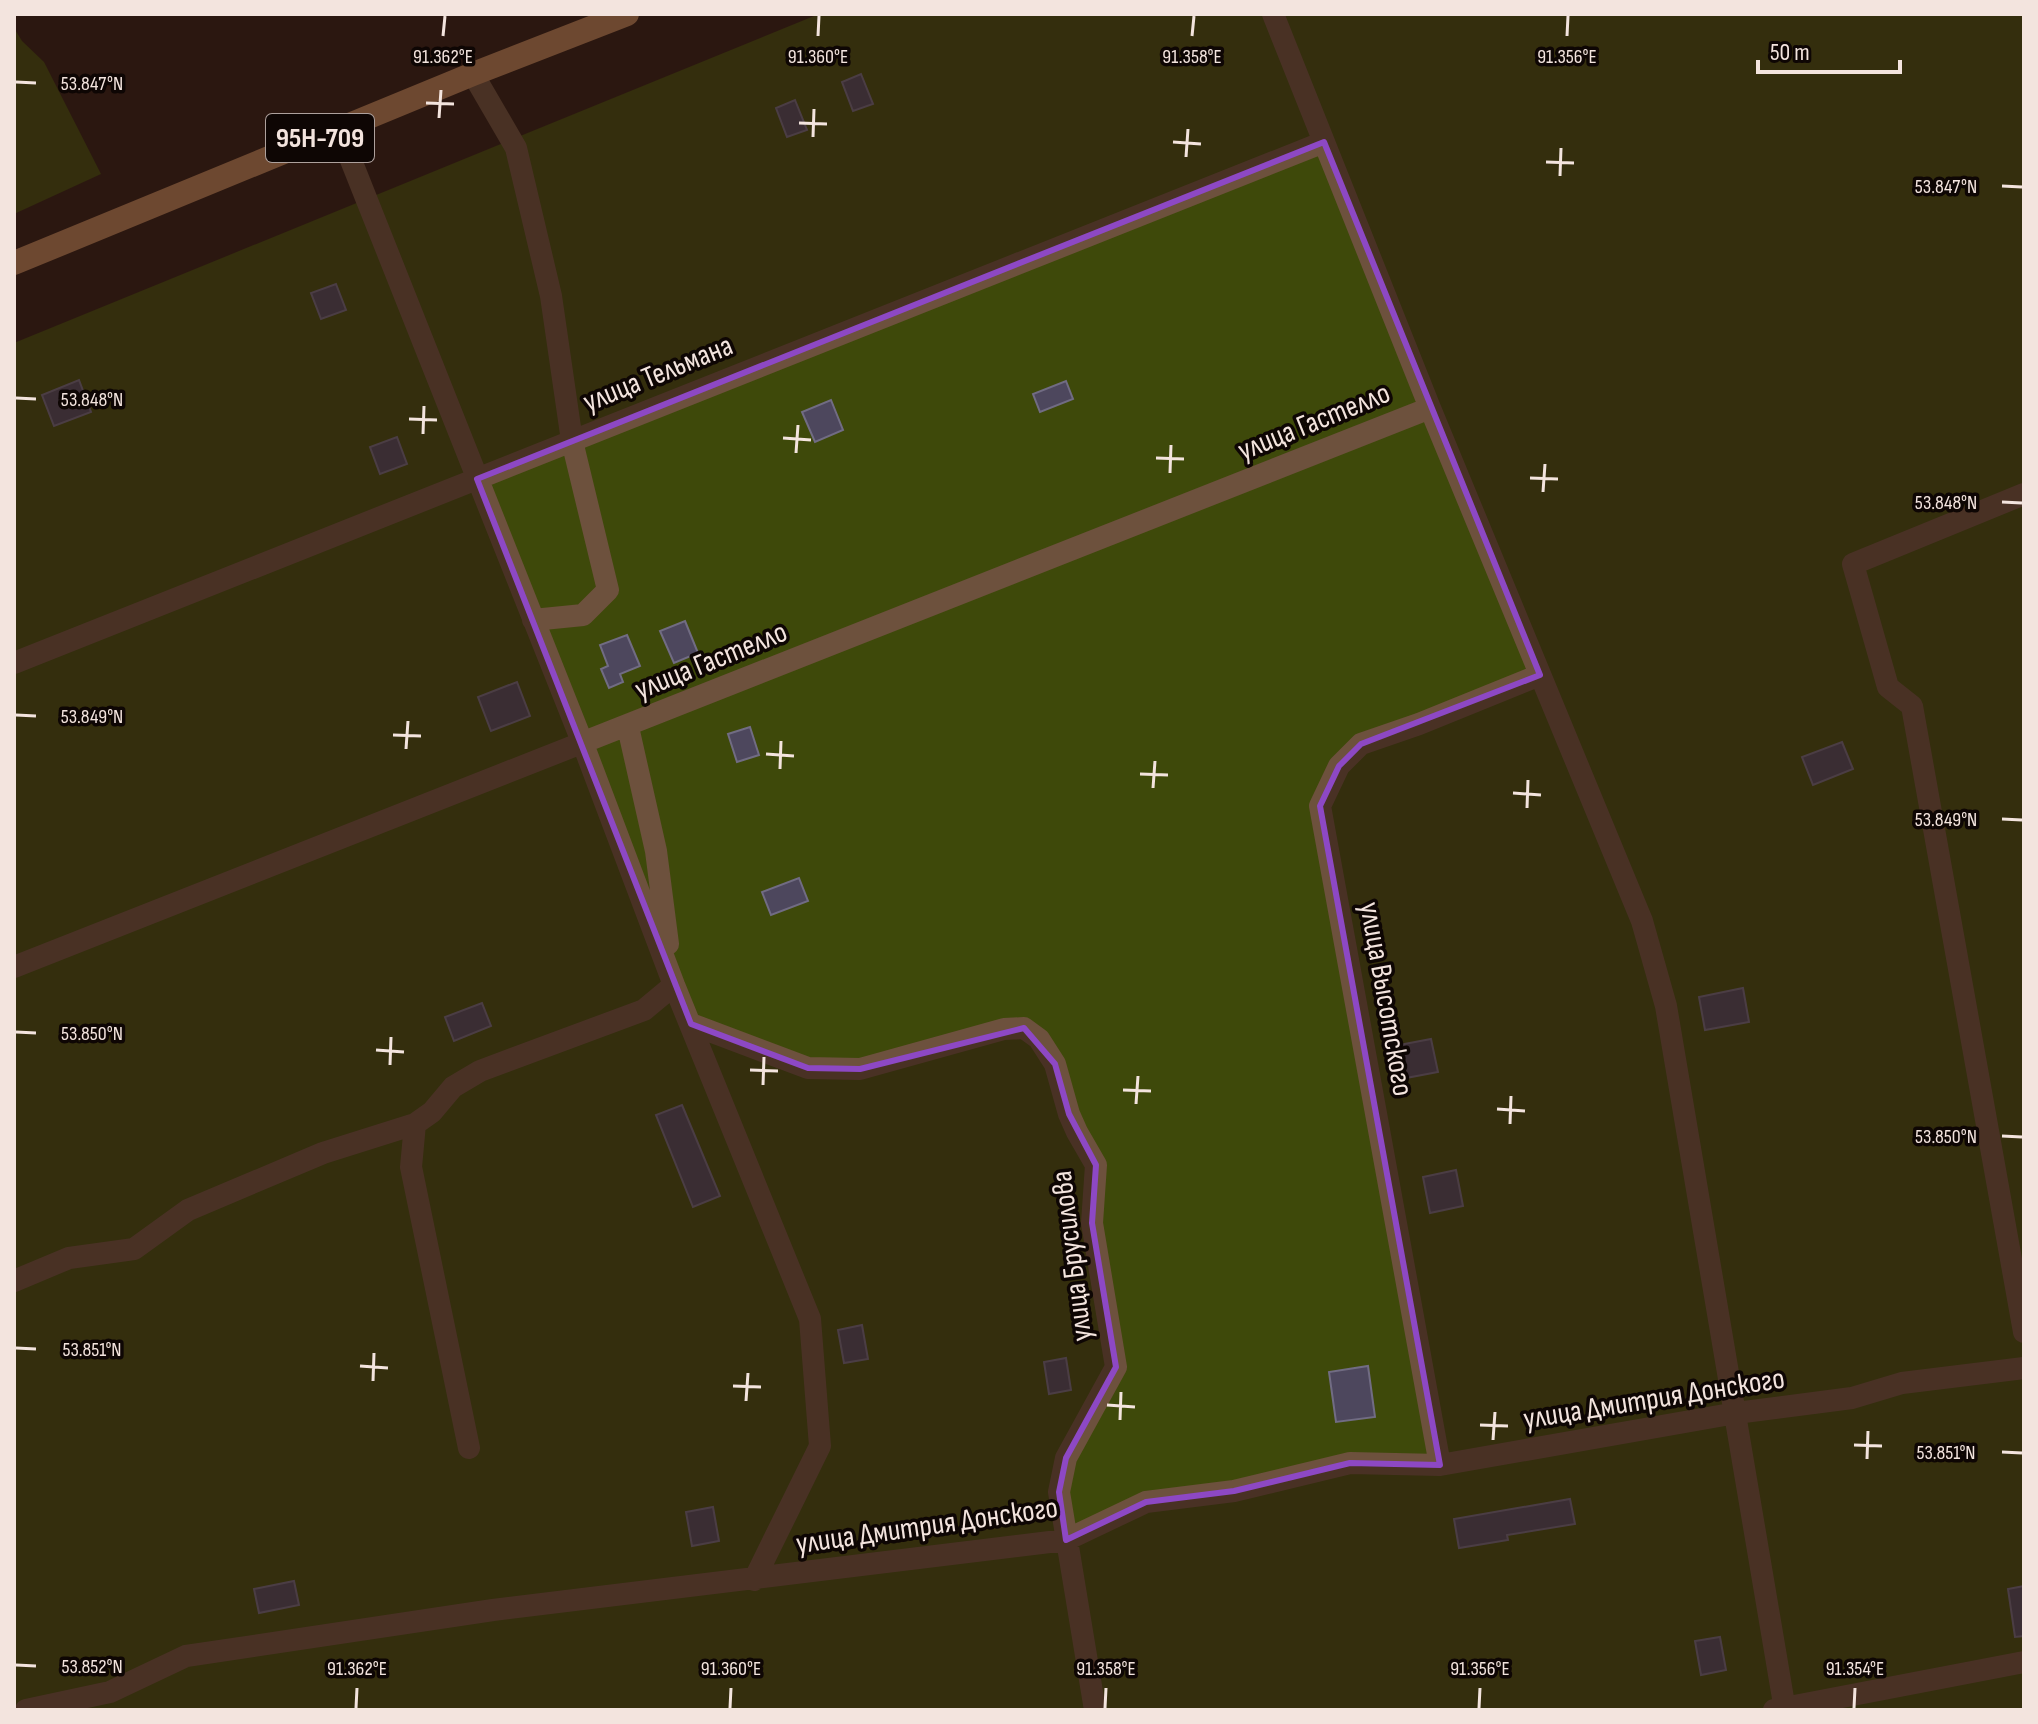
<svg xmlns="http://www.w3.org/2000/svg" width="2038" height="1724" font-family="'Sofia Sans Condensed',sans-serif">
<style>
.green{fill:#3e490a}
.building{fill:#4d475d;stroke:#716c83;stroke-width:2}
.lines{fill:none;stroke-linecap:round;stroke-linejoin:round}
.minor{stroke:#6d513d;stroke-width:22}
.major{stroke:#bd8458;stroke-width:24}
.marked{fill:none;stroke:#8d48c4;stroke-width:6;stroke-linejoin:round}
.ticks{fill:none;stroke:#f3e4de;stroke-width:3}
.labels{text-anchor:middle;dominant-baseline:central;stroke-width:7;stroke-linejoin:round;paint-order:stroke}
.shield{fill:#0e0604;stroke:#aea19d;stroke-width:2}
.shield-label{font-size:28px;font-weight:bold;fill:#f3e4de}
.street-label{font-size:30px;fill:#f3e4de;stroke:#0e0604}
.ticks-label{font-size:20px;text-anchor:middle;fill:#f3e4de;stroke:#0e0604;stroke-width:7;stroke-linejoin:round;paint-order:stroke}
</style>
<rect width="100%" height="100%" fill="#2c1810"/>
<path class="green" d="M 819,14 L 2024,14 L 2024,1710 L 14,1710 L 14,343 Z
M 14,28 L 22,41 L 44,62 L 101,174 L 14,214 Z"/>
<path class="building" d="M 861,74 L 873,104 L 853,111 L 842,82 Z
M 795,100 L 807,130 L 787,137 L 776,108 Z
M 336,284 L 346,310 L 321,319 L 311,293 Z
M 79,380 L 91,412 L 54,426 L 42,395 Z
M 1066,381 L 1073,399 L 1040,412 L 1033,394 Z
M 831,400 L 843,430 L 815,442 L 802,412 Z
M 397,437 L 407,464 L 380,474 L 370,447 Z
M 685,621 L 698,653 L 674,663 L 660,631 Z
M 627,635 L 640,666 L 620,674 L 623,682 L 609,688 L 601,669 L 608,666 L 600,645 Z
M 517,682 L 530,716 L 491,731 L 478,697 Z
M 750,727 L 759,755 L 737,762 L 728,734 Z
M 1842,742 L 1853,769 L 1813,785 L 1802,757 Z
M 799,878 L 808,901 L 771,915 L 762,892 Z
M 1743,988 L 1749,1022 L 1705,1030 L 1699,997 Z
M 482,1003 L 491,1026 L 454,1041 L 445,1017 Z
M 1431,1039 L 1438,1072 L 1406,1078 L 1399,1045 Z
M 682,1105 L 720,1196 L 693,1207 L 656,1115 Z
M 1456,1170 L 1463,1206 L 1430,1213 L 1423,1177 Z
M 862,1325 L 868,1359 L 844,1363 L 838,1330 Z
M 1066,1358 L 1071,1390 L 1049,1394 L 1044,1362 Z
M 1368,1366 L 1375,1417 L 1336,1422 L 1329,1372 Z
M 1570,1499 L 1575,1524 L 1507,1535 L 1508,1540 L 1459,1548 L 1454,1519 Z
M 713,1507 L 719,1541 L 692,1546 L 686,1512 Z
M 294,1581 L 299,1605 L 259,1613 L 254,1589 Z
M 2024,1586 L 2024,1636 L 2015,1637 L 2008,1589 Z
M 1720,1637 L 1726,1670 L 1701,1675 L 1695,1641 Z"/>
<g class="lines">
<path class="minor" d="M 1273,14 L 1430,408 L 1642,921 L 1666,1006 L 1785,1710
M 473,74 L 516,148 L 551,296 L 572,441 L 608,590 L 583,615 L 533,620
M 339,130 L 583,744 L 674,985 L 810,1319 L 820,1446 L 754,1580
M 2024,494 L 1853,564 L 1888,687 L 1912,706 L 2024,1332
M 14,663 L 1324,142
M 628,727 L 656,851 L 668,944
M 14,967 L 1430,408
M 691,1024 L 808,1068 L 860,1069 L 1004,1029 L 1024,1028 L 1039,1039 L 1055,1064 L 1069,1114 L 1077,1132 L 1096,1165 L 1092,1223 L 1116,1367 L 1066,1458 L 1059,1492 L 1095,1710
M 14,1281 L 69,1258 L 134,1249 L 188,1210 L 323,1153 L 415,1124
M 469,1448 L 411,1167 L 415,1124 L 432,1112 L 453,1087 L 480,1071 L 644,1010 L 674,985
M 1440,1465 L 1320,806 L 1339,766 L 1361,744 L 1419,724 L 1540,675
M 26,1710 L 110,1692 L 186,1656 L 493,1610 L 1066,1540 L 1146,1502 L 1234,1491 L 1350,1463 L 1440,1465 L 1736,1413 L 1852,1398 L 1902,1383 L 2024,1368
M 1774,1710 L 2024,1662"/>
<path class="major" d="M 14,263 L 473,74 L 627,14"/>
</g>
<path d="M0 0H2038V1724H0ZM 1324,142 L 1540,675 L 1361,744 L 1339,766 L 1320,806 L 1440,1465 L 1350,1463 L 1234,1491 L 1146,1502 L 1066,1540 L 1059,1492 L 1066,1458 L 1116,1367 L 1092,1223 L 1096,1165 L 1069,1114 L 1055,1064 L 1024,1028 L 860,1069 L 808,1068 L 691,1024 L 477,479 Z" fill="#2c1810" fill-opacity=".55" fill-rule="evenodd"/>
<path class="marked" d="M 1324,142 L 1540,675 L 1361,744 L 1339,766 L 1320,806 L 1440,1465 L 1350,1463 L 1234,1491 L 1146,1502 L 1066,1540 L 1059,1492 L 1066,1458 L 1116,1367 L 1092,1223 L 1096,1165 L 1069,1114 L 1055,1064 L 1024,1028 L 860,1069 L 808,1068 L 691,1024 L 477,479 Z"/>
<path class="ticks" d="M 443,36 L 445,16M 818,36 L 819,16M 1192,36 L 1194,16M 1567,36 L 1568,16M 16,82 L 36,83M 426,103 L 454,104M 439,118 L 441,90M 799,123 L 827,124M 813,137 L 814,109M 1173,142 L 1201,144M 1186,157 L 1188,129M 1546,162 L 1574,163M 1560,176 L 1561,148M 2002,186 L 2022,187M 16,398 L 36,399M 409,419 L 437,420M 423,434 L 424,406M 783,438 L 811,440M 796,453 L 798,425M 1156,458 L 1184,459M 1170,473 L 1171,445M 1530,478 L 1558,479M 1543,492 L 1545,464M 2002,502 L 2022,503M 16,715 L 36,716M 393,735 L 421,736M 406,749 L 408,721M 766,754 L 794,756M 780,769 L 781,741M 1140,774 L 1168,775M 1153,788 L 1155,761M 1513,793 L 1541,795M 1527,808 L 1528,780M 2002,819 L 2022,820M 16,1032 L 36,1033M 376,1050 L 404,1052M 390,1065 L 391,1037M 750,1070 L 778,1071M 763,1085 L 764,1057M 1123,1090 L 1151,1091M 1136,1104 L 1138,1076M 1497,1109 L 1525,1111M 1510,1124 L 1511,1096M 2002,1136 L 2022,1137M 16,1348 L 36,1349M 360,1366 L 388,1368M 373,1381 L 374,1353M 733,1386 L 761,1387M 746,1401 L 748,1373M 1107,1405 L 1135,1407M 1120,1420 L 1121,1392M 1480,1425 L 1508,1426M 1493,1440 L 1495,1412M 1854,1445 L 1882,1446M 2002,1452 L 2022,1453M 1867,1459 L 1868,1431M 16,1665 L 36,1666M 356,1708 L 357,1688M 730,1708 L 731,1688M 1105,1708 L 1106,1688M 1479,1708 L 1480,1688M 1854,1708 L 1855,1688"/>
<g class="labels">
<rect class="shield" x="266" y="114" width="108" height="48" rx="6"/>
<g class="shield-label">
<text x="320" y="138">95Н-709</text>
</g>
<g class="street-label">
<text transform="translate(658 374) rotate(-22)">улица Тельмана</text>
<text transform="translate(1314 422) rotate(-22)">улица Гастелло</text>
<text transform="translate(711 661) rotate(-22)">улица Гастелло</text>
<text transform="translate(1386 999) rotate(80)">улица Высотского</text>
<text transform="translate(1072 1256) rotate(-97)">улица Брусилова</text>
<text transform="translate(1654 1399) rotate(-9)">улица Дмитрия Донского</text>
<text transform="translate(927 1526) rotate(-8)">улица Дмитрия Донского</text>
</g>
</g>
<g class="ticks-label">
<text x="443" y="63">91.362°E</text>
<text x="818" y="63">91.360°E</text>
<text x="1192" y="63">91.358°E</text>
<text x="1567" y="63">91.356°E</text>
<text x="92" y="90">53.847°N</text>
<text x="1946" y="193">53.847°N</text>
<text x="92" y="406">53.848°N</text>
<text x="1946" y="509">53.848°N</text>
<text x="92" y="723">53.849°N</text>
<text x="1946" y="826">53.849°N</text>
<text x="92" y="1040">53.850°N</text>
<text x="1946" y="1143">53.850°N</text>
<text x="92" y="1356">53.851°N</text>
<text x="1946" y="1459">53.851°N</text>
<text x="92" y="1673">53.852°N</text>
<text x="357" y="1675">91.362°E</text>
<text x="731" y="1675">91.360°E</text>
<text x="1106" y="1675">91.358°E</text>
<text x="1480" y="1675">91.356°E</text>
<text x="1855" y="1675">91.354°E</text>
</g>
<rect width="2038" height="1724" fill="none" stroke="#f3e4de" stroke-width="32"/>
<path d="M1758 60v12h142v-12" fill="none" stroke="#f3e4de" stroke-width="4"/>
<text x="1770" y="60" font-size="24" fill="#f3e4de" stroke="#0e0604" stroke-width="6" paint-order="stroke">50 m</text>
</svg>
